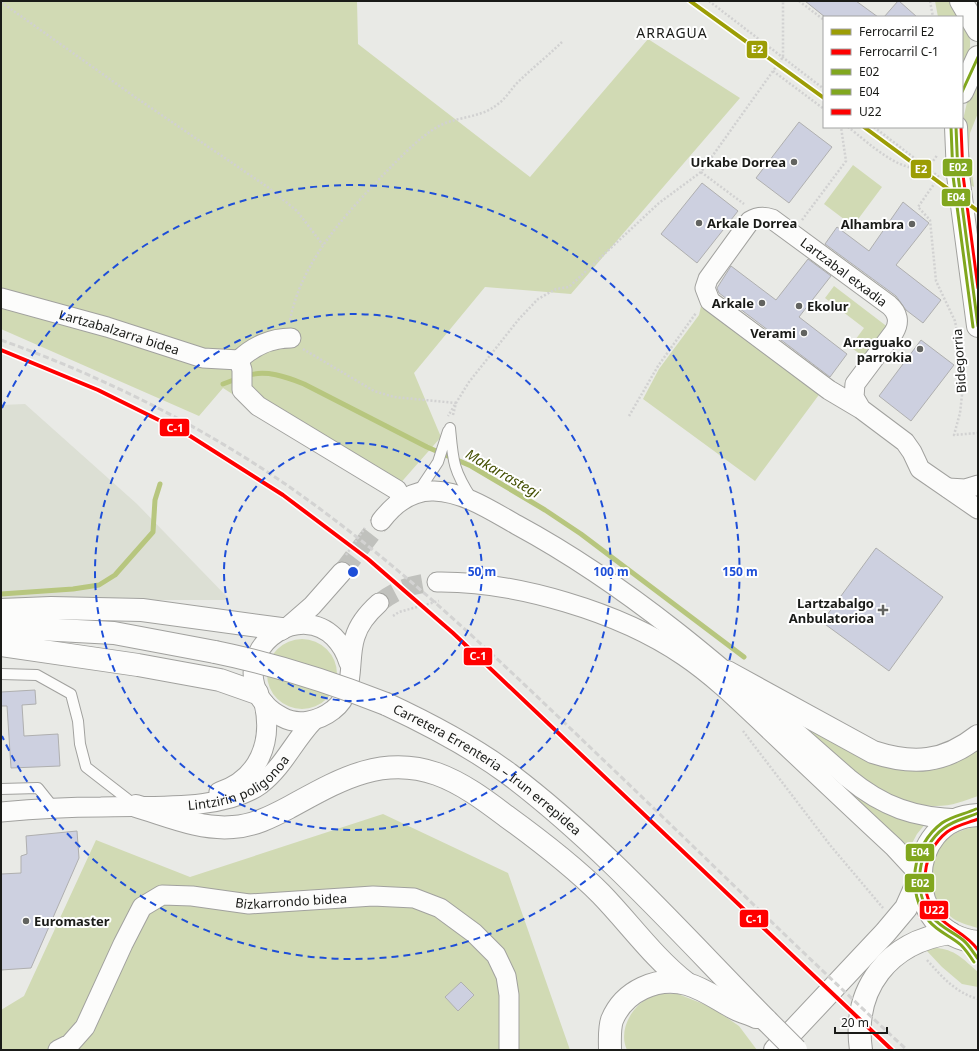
<svg xmlns="http://www.w3.org/2000/svg" width="979" height="1051" font-family="'Noto Sans',sans-serif">
<style>
.built{fill:#dcdfd4}
.green{fill:#d1dab4}
.lines{fill:none;stroke-linecap:round;stroke-linejoin:round}
.stream{stroke:#b7c67e;stroke-width:5}
.building{fill:#cdd0e0;stroke:#afafaf}
.street-tunnel{stroke:#c0c1bd;stroke-width:19;stroke-dasharray:19 10;stroke-linecap:butt}
.lane-casing{stroke:#a1a19e;stroke-width:12}
.street-casing{stroke:#a1a19e;stroke-width:21}
.secondary-casing{stroke:#a1a19e;stroke-width:24}
.primary-casing{stroke:#a1a19e;stroke-width:24}
.path{stroke:#d1d1d1;stroke-width:2.5;stroke-dasharray:2 2;stroke-linecap:butt}
.lane{stroke:#fcfcfb;stroke-width:10}
.street{stroke:#fcfcfb;stroke-width:19}
.secondary{stroke:#fcfcfb;stroke-width:22}
.primary{stroke:#fcfcfb;stroke-width:22}
.rail{stroke:#d3d3d2;stroke-width:3;stroke-dasharray:6 3;stroke-linecap:butt}
.primary-bridge-casing{stroke:#a1a19e;stroke-width:24;stroke-linecap:butt}
.primary-bridge{stroke:#fcfcfb;stroke-width:22}
.bus-1-casing{stroke:#fff;stroke-width:6}
.bus-2-casing{stroke:#fff;stroke-width:6}
.bus-3-casing{stroke:#fff;stroke-width:6}
.bus-1{stroke:#81a71e;stroke-width:3}
.bus-2{stroke:#81a71e;stroke-width:3}
.bus-3{stroke:#f00;stroke-width:3}
.rail-1-casing{stroke:#fff;stroke-width:7}
.rail-2-casing{stroke:#fff;stroke-width:7}
.rail-1{stroke:#9c9d05;stroke-width:4}
.rail-2{stroke:#f00;stroke-width:4}
.ring{fill:none;stroke:#1d4ed8;stroke-width:2;stroke-dasharray:7 5}
.poi-dot{fill:#626360;stroke:#fff;stroke-width:1.5}
.labels{text-anchor:middle;dominant-baseline:central;stroke-width:4;stroke-linejoin:round;paint-order:stroke}
.poi-label{font-size:13px;font-weight:bold;fill:#1a1b18;stroke:#fff;text-anchor:end}
.street-label{font-size:13px;fill:#1a1b18;stroke:#fff}
.neighbourhood-label{font-size:14px;letter-spacing:1px;fill:#1a1b18;stroke:#fff}
.water-label{font-size:14px;font-style:italic;fill:#434f01;stroke:#fff}
.centre{fill:#1d4ed8;stroke:#fff;stroke-width:2}
.ring-label{font-size:12px;text-anchor:middle;font-weight:bold;fill:#1d4ed8;stroke:#fff;stroke-width:4;stroke-linejoin:round;paint-order:stroke}
.line-badge{stroke:#fff;stroke-width:1.5}
.badge-label{font-size:11px;text-anchor:middle;font-weight:bold;fill:#fff}
</style>
<rect width="100%" height="100%" fill="#e9eae6"/>
<path class="built" d="M 25,404 L 137,504 L 230,600 L 83,600 L 1,603 L 1,405 Z"/>
<path class="green" d="M 1,1 L 357,1 L 358,44 L 530,177 L 648,39 L 740,98 L 571,294 L 485,287 L 414,373 L 441,437 L 390,495 L 223,388 L 199,416 L 1,329 Z
M 935,1 L 953,1 C 968,27 978,41 962,70 L 962,17 L 938,17 Z
M 978,71 L 978,113 L 970,133 L 969,151 L 974,187 L 964,182 L 962,124 L 969,94 Z
M 853,165 L 882,187 L 853,226 L 824,204 Z
M 834,286 L 889,328 L 866,358 L 850,347 L 864,328 L 825,298 Z
M 702,302 L 821,392 L 755,481 L 643,399 L 659,369 L 699,315 Z
M267 674a35 35 0 1 1 70 0a35 35 0 1 1-70 0Z
M 797,722 L 867,757 L 978,742 L 978,796 C 964,801 949,807 933,806 C 879,803 836,757 797,722 Z
M 829,772 L 926,823 L 917,834 L 909,849 Z
M 383,814 L 508,873 L 570,1050 L 1,1050 L 1,1010 L 24,996 L 96,840 L 190,877 Z
M 978,826 L 978,928 C 968,925 958,923 950,916 C 926,898 926,859 947,839 C 956,831 967,829 978,826 Z
M 935,948 C 955,949 963,959 978,972 L 978,987 L 962,984 L 942,967 L 926,950 Z
M 678,994 L 711,1007 L 739,1026 L 757,1050 L 627,1050 C 617,1029 634,1001 656,995 C 663,993 672,994 678,994 Z"/>
<g class="lines">
<path class="stream" d="M 246,376 C 265,369 287,377 304,384 L 427,447 L 471,466 L 545,510 L 581,534 L 744,657
M 223,384 L 239,378
M 1,594 L 73,589 L 99,585 L 115,575 L 153,532 L 155,500 L 160,484"/>
</g>
<path class="building" d="M 805,1 L 856,1 L 878,17 L 825,17 Z
M 898,1 L 899,1 L 917,17 L 884,17 Z
M 799,122 L 832,147 L 789,203 L 756,178 Z
M 702,183 L 738,211 L 697,263 L 661,234 Z
M 903,202 L 929,223 L 896,265 L 941,300 L 923,323 L 906,310 L 896,296 L 825,244 L 837,227 L 869,251 Z
M 808,259 L 831,276 L 799,317 L 847,354 L 830,377 L 719,293 L 717,288 L 731,266 L 776,300 Z
M 921,340 L 954,365 L 911,421 L 879,396 Z
M 876,548 L 943,597 L 889,671 L 822,622 Z
M 35,690 L 36,704 L 22,705 L 24,736 L 58,734 L 60,766 L 11,768 L 7,706 L 1,706 L 1,692 Z
M 77,831 L 79,858 L 31,968 L 1,970 L 1,874 L 21,873 L 21,856 L 27,854 L 26,836 Z
M 461,982 L 474,995 L 458,1011 L 445,997 Z"/>
<g class="lines">
<path class="street-tunnel" d="M 342,572 L 381,521
M 379,603 C 397,589 415,583 437,582"/>
<defs>
<path id="lane" d="M 450,428 C 453,461 453,470 472,499
M 418,492 L 438,462 L 448,431
M 1,674 L 37,675 L 71,694 L 78,721 L 80,744 L 86,767 L 135,805
M 1,789 L 38,788 L 54,808"/>
<g id="street">
<path id="s1" d="M 1,298 L 107,327 L 203,358 L 239,360 C 253,346 272,338 291,338"/>
<path d="M 239,360 L 242,370 L 242,390 L 258,406 L 397,490 L 402,500"/>
<path d="M 861,409 L 854,397 L 855,384 L 894,332 C 900,322 898,313 889,305 L 772,219 C 764,216 758,216 750,221 L 708,279 L 705,288 L 710,301 L 829,390 L 861,409 L 905,442 L 912,452 L 920,469 L 978,509"/>
<path d="M 948,488 L 965,489 L 978,485"/>
<path d="M 381,521 C 394,504 411,490 434,491 C 464,492 492,511 517,525 C 641,592 743,686 848,778 C 883,807 915,818 960,819"/>
<path d="M 437,582 C 515,581 620,612 684,656 C 718,679 747,709 777,737 C 816,774 855,811 894,847 L 919,874"/>
<path d="M 289,626 L 312,606 L 342,572"/>
<path d="M 349,663 C 346,653 342,645 334,637 C 301,604 242,641 255,686 C 259,700 268,710 282,717 C 298,726 319,721 333,710 C 357,692 347,661 355,637 C 359,623 369,612 379,603"/>
<path d="M 219,792 C 259,779 273,742 264,703"/>
<path id="s2" d="M 1,812 C 34,809 68,807 101,807 C 148,805 223,812 261,784 C 283,767 294,741 313,721"/>
<path id="s3" d="M 58,1050 L 70,1044 L 85,1027 L 123,944 L 142,907 L 162,895 L 192,896 L 249,904 L 373,896 L 414,898 L 440,908 L 474,933 L 496,955 L 506,976 L 509,995 L 509,1050"/>
</g>
<path id="secondary" d="M 961,1 L 978,30
M 962,92 L 978,57
M 956,127 L 958,175 L 978,326
M 727,672 L 873,752 C 913,765 944,763 978,736
M 978,815 C 902,818 901,935 978,942"/>
<g id="primary">
<path d="M 1,610 L 51,608 L 142,610 L 281,629"/>
<path d="M 1,627 L 114,633 L 215,652"/>
<path d="M 1,645 L 138,665 L 220,680 L 257,693"/>
<path id="s4" d="M 386,704 C 429,724 471,746 509,774 C 602,844 685,938 767,1021"/>
<path d="M 136,806 C 167,815 200,830 233,827 C 253,826 271,817 288,808 C 336,782 380,754 437,774 C 462,783 485,800 506,816 C 539,840 572,865 601,894 C 630,924 653,957 686,983"/>
<path d="M 610,1050 C 610,1040 609,1029 612,1020 C 624,991 657,976 687,984 C 705,989 720,1001 736,1009 C 742,1012 750,1014 756,1017"/>
<path d="M 775,1050 L 885,933 L 906,908 L 919,879"/>
<path d="M 861,1050 C 852,988 889,942 950,933"/>
</g>
</defs>
<use href="#lane" class="lane-casing"/>
<use href="#street" class="street-casing"/>
<use href="#secondary" class="secondary-casing"/>
<use href="#primary" class="primary-casing"/>
<path class="path" d="M 709,1 L 824,89
M 799,1 L 824,20
M 930,1 L 933,17
M 1,2 L 135,97 L 269,188 L 297,211 L 323,245
M 773,71 L 824,109
M 848,127 C 867,141 918,192 937,155
M 874,127 L 939,177 L 918,207 L 930,220 L 936,281 L 955,321 L 959,343 L 962,395 L 960,413 L 954,435 L 978,433
M 701,172 L 744,204
M 802,220 L 846,161 L 841,127
M 290,320 C 302,260 345,215 386,172 C 403,155 420,136 441,125 C 460,116 481,118 498,104 C 505,99 510,91 516,84 C 531,69 548,56 563,41
M 303,349 L 374,391 L 394,397 L 456,403 L 448,416
M 453,415 L 456,403 L 469,382 L 519,319 L 538,299 L 556,289 L 569,287 L 659,203 L 701,172 L 783,57 L 783,1
M 629,416 L 658,366 L 696,313
M 346,555 L 365,528
M 393,616 L 399,612 L 439,601
M 743,731 L 830,845 L 883,908
M 927,960 C 943,978 955,992 978,999"/>
<use href="#lane" class="lane"/>
<use href="#street" class="street"/>
<use href="#secondary" class="secondary"/>
<use href="#primary" class="primary"/>
<path class="rail" d="M 1,340 C 104,377 202,426 291,488 C 401,565 498,659 595,752 C 699,851 802,953 907,1050"/>
<defs>
<path id="primary-bridge" d="M 215,652 C 274,664 330,682 386,704
M 767,1021 L 796,1050"/>
</defs>
<use href="#primary-bridge" class="primary-bridge-casing"/>
<use href="#primary-bridge" class="primary-bridge"/>
<defs>
<path id="bus-1" d="M 962,92 L 978,57
M 956,127 L 958,175 L 978,326
M 978,813 C 967,818 954,820 944,828 C 917,848 911,892 933,918 C 942,928 953,932 963,940 C 969,945 973,952 978,959"/>
<path id="bus-2" d="M 951,127 L 953,176 L 973,327
M 974,962 C 970,956 966,950 961,945 C 951,936 938,932 929,921 C 905,892 912,845 942,823 C 952,816 965,814 976,809"/>
<path id="bus-3" d="M 961,127 L 963,175 L 978,288
M 978,819 C 968,823 956,825 947,832 C 922,852 917,892 939,917 C 951,930 967,934 978,950"/>
</defs>
<use href="#bus-1" class="bus-1-casing"/>
<use href="#bus-2" class="bus-2-casing"/>
<use href="#bus-3" class="bus-3-casing"/>
<use href="#bus-1" class="bus-1"/>
<use href="#bus-2" class="bus-2"/>
<use href="#bus-3" class="bus-3"/>
<defs>
<path id="rail-1" d="M 690,1 L 824,98
M 864,127 L 978,211"/>
<path id="rail-2" d="M 1,350 L 98,390 L 187,434 L 283,495 L 368,559 L 453,633 L 892,1050"/>
</defs>
<use href="#rail-1" class="rail-1-casing"/>
<use href="#rail-2" class="rail-2-casing"/>
<use href="#rail-1" class="rail-1"/>
<use href="#rail-2" class="rail-2"/>
</g>
<g class="ring">
<circle cx="353" cy="572" r="129"/>
<circle cx="353" cy="572" r="258"/>
<path d="M2 408A387 387 0 1 1 2 736"/>
</g>
<g class="poi-dot">
<circle cx="794" cy="162" r="4"/>
<circle cx="699" cy="223" r="4"/>
<circle cx="912" cy="224" r="4"/>
<circle cx="762" cy="303" r="4"/>
<circle cx="799" cy="306" r="4"/>
<circle cx="804" cy="333" r="4"/>
<circle cx="920" cy="349" r="4"/>
<path d="M881 604h4v4h4v4h-4v4h-4v-4h-4v-4h4z"/>
<circle cx="26" cy="921" r="4"/>
</g>
<g class="labels">
<g class="poi-label">
<text x="786" y="162">Urkabe Dorrea</text>
<text x="707" y="223" text-anchor="start">Arkale Dorrea</text>
<text x="904" y="224">Alhambra</text>
<text x="754" y="303">Arkale</text>
<text x="807" y="306" text-anchor="start">Ekolur</text>
<text x="796" y="333">Verami</text>
<text x="912" y="342">Arraguako<tspan x="912" dy="15">parrokia</tspan></text>
<text x="874" y="603">Lartzabalgo<tspan x="874" dy="15">Anbulatorioa</tspan></text>
<text x="34" y="921" text-anchor="start">Euromaster</text>
</g>
<g class="street-label">
<text transform="translate(844 272) rotate(37)">Lartzabal etxadia</text>
<text stroke="none"><textPath href="#s1" startOffset="123">Lartzabalzarra bidea</textPath></text>
<text transform="translate(959 361) rotate(-94)">Bidegorria</text>
<text stroke="none"><textPath href="#s4" startOffset="121">Carretera Errenteria – Irun errepidea</textPath></text>
<text stroke="none"><textPath href="#s2" startOffset="244">Lintzirin poligonoa</textPath></text>
<text stroke="none"><textPath href="#s3" startOffset="322">Bizkarrondo bidea</textPath></text>
</g>
<g class="neighbourhood-label">
<text x="672" y="32">ARRAGUA</text>
</g>
<g class="water-label">
<text transform="translate(503 473) rotate(30)">Makarrastegi</text>
</g>
</g>
<circle cx="353" cy="572" r="6" class="centre"/>
<g class="ring-label">
<text x="482" y="576">50 m</text>
<text x="611" y="576">100 m</text>
<text x="740" y="576">150 m</text>
</g>
<g class="line-badge">
<rect x="746" y="40" width="22" height="19" rx="4" fill="#9c9d05"/>
<rect x="942" y="158" width="31" height="19" rx="4" fill="#81a71e"/>
<rect x="910" y="159" width="22" height="20" rx="4" fill="#9c9d05"/>
<rect x="941" y="188" width="30" height="19" rx="4" fill="#81a71e"/>
<rect x="159" y="418" width="31" height="19" rx="4" fill="#f00"/>
<rect x="463" y="647" width="30" height="19" rx="4" fill="#f00"/>
<rect x="905" y="843" width="30" height="19" rx="4" fill="#81a71e"/>
<rect x="904" y="873" width="31" height="20" rx="4" fill="#81a71e"/>
<rect x="919" y="900" width="30" height="20" rx="4" fill="#f00"/>
<rect x="739" y="909" width="30" height="19" rx="4" fill="#f00"/>
</g>
<g class="badge-label">
<text x="757" y="53">E2</text>
<text x="958" y="171">E02</text>
<text x="921" y="173">E2</text>
<text x="956" y="201">E04</text>
<text x="175" y="432">C-1</text>
<text x="478" y="660">C-1</text>
<text x="920" y="856">E04</text>
<text x="920" y="887">E02</text>
<text x="934" y="914">U22</text>
<text x="754" y="923">C-1</text>
</g>
<rect width="979" height="1051" fill="none" stroke="#1a1b18" stroke-width="4"/>
<rect x="823" y="16" width="140" height="112" fill="#ffffff" stroke="#a3a4a3"/>
<rect x="831" y="29" width="20" height="6" fill="#9c9d05" stroke="#a3a4a3"/>
<text x="859" y="36" font-size="12" fill="#1a1b18">Ferrocarril E2</text>
<rect x="831" y="49" width="20" height="6" fill="#ff0000" stroke="#a3a4a3"/>
<text x="859" y="56" font-size="12" fill="#1a1b18">Ferrocarril C-1</text>
<rect x="831" y="69" width="20" height="6" fill="#81a71e" stroke="#a3a4a3"/>
<text x="859" y="76" font-size="12" fill="#1a1b18">E02</text>
<rect x="831" y="89" width="20" height="6" fill="#81a71e" stroke="#a3a4a3"/>
<text x="859" y="96" font-size="12" fill="#1a1b18">E04</text>
<rect x="831" y="109" width="20" height="6" fill="#ff0000" stroke="#a3a4a3"/>
<text x="859" y="116" font-size="12" fill="#1a1b18">U22</text>
<path d="M835 1027v6h52v-6" fill="none" stroke="#1a1b18" stroke-width="2"/>
<text x="841" y="1027" font-size="12" fill="#1a1b18" stroke="#ffffff" stroke-width="3" paint-order="stroke">20 m</text>
</svg>
